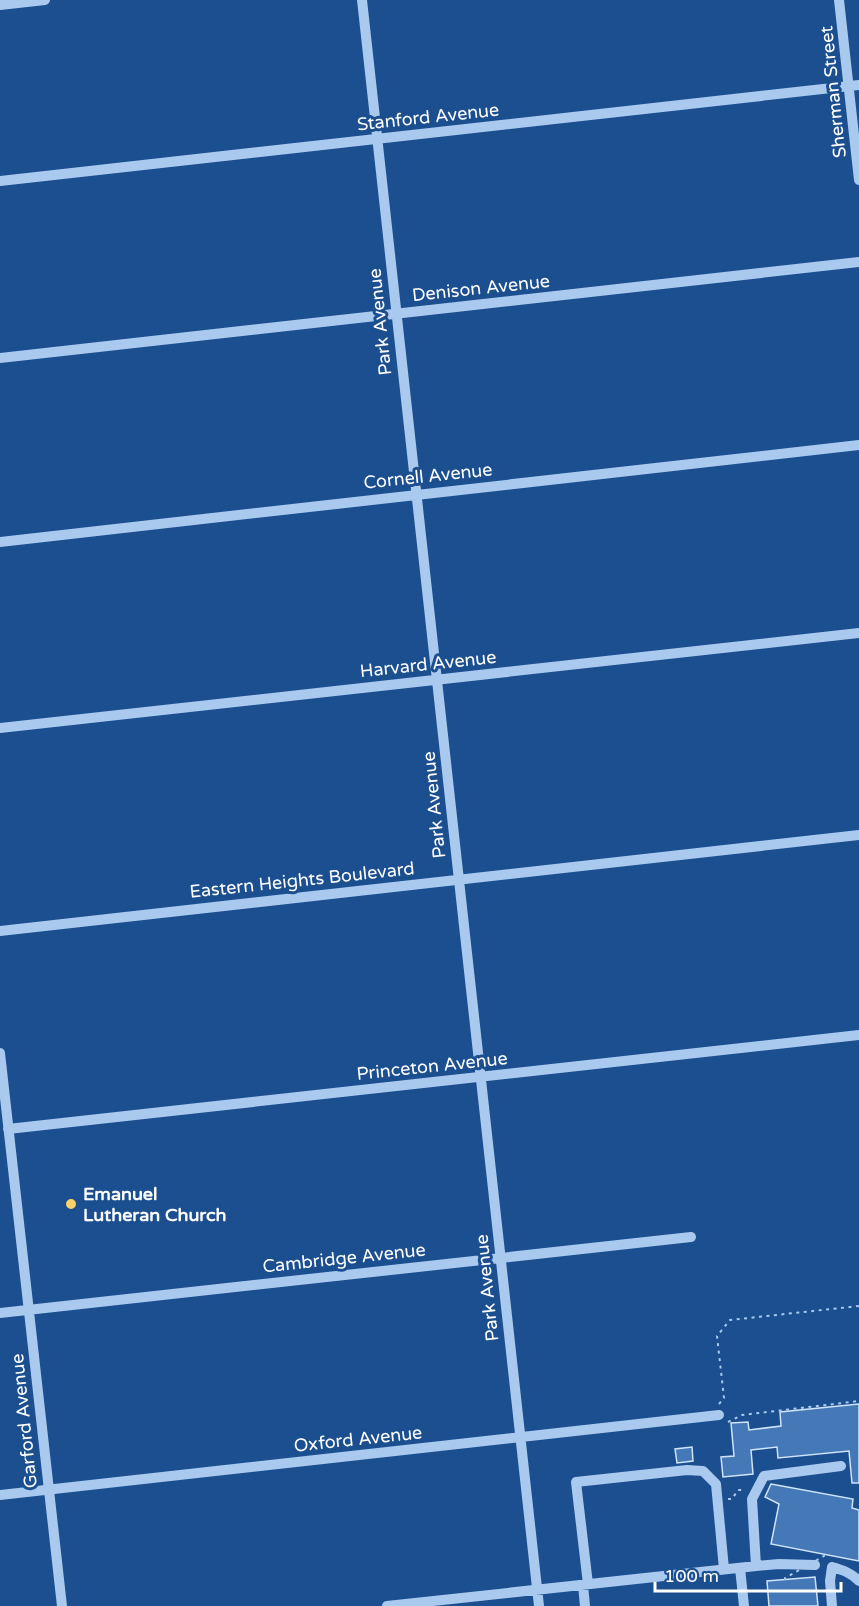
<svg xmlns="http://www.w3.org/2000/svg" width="859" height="1606" font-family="'Varela Round',sans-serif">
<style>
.building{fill:#4478b7;stroke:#cfe3fa;stroke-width:1.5}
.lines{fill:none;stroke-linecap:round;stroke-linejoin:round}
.path{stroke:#a9c9ee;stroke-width:2;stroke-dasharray:3 4.5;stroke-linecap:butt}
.minor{stroke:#a9c9ee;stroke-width:10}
.path-bridge{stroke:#a9c9ee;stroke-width:2;stroke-dasharray:3 4.5;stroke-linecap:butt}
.poi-dot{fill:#ffd166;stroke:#1b4f8f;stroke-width:2}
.labels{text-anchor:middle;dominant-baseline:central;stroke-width:6;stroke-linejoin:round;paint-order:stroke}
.street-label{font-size:18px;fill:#fff;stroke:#1b4f8f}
.poi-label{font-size:18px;font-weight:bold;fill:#fff;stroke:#1b4f8f;text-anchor:start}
</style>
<rect width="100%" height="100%" fill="#1b4f8f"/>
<path class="building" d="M 859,1404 L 859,1483 L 852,1483 L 849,1451 L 778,1458 L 777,1447 L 751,1450 L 753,1474 L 723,1477 L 721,1457 L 734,1456 L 731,1423 L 748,1422 L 749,1430 L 781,1426 L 780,1412 Z
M 692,1447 L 693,1461 L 677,1463 L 675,1449 Z
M 771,1484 L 853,1499 L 852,1508 L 859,1510 L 859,1561 L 771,1544 L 779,1504 L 765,1497 Z
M 815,1577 L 818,1606 L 769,1606 L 767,1581 Z"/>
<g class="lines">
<path class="path" d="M 719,1404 L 724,1398 L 717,1336 L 730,1320 L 859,1306
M 728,1422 L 742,1415 L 859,1401
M 728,1499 L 732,1499 L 738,1490 L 744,1490"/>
<path class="minor" d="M 362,0 L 539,1606
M 839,0 L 859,180
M 0,5 L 45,0
M 0,181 L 859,85
M 0,358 L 859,262
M 0,542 L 859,445
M 0,728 L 859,633
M 0,931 L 859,835
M 0,1053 L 62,1606
M 8,1129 L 859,1035
M 0,1313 L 691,1237
M 0,1495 L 719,1415
M 756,1566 L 752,1499 L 764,1476 L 841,1466
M 740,1568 L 744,1606
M 588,1584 L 576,1482 L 687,1470 L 703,1471 L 716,1484 L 724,1569
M 583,1585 L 585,1606
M 387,1606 L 756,1566 L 779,1564 L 815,1565
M 832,1606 L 830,1581 L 832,1567 C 843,1570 851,1573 859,1581"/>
<path class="path-bridge" d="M 785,1580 L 785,1578 L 824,1556 L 824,1554"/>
</g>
<circle class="poi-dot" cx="71" cy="1204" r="6"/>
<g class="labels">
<g class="street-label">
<text transform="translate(833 92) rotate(-96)">Sherman Street</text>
<text transform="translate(428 117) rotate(-6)">Stanford Avenue</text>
<text transform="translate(481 288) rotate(-6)">Denison Avenue</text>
<text transform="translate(380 322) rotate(-96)">Park Avenue</text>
<text transform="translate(428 476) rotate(-6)">Cornell Avenue</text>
<text transform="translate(428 664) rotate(-6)">Harvard Avenue</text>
<text transform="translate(434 805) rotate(-96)">Park Avenue</text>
<text transform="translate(302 880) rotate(-6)">Eastern Heights Boulevard</text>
<text transform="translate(432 1066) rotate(-6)">Princeton Avenue</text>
<text transform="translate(344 1258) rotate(-6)">Cambridge Avenue</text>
<text transform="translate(487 1288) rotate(-96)">Park Avenue</text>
<text transform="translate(24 1421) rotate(-96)">Garford Avenue</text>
<text transform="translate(358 1439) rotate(-6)">Oxford Avenue</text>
</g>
<g class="poi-label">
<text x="83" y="1194">Emanuel<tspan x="83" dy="21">Lutheran Church</tspan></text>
</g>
</g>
<path d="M655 1582v9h186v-9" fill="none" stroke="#ffffff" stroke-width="3"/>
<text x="664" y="1582" font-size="18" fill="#ffffff" stroke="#1b4f8f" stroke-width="4.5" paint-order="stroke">100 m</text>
</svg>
